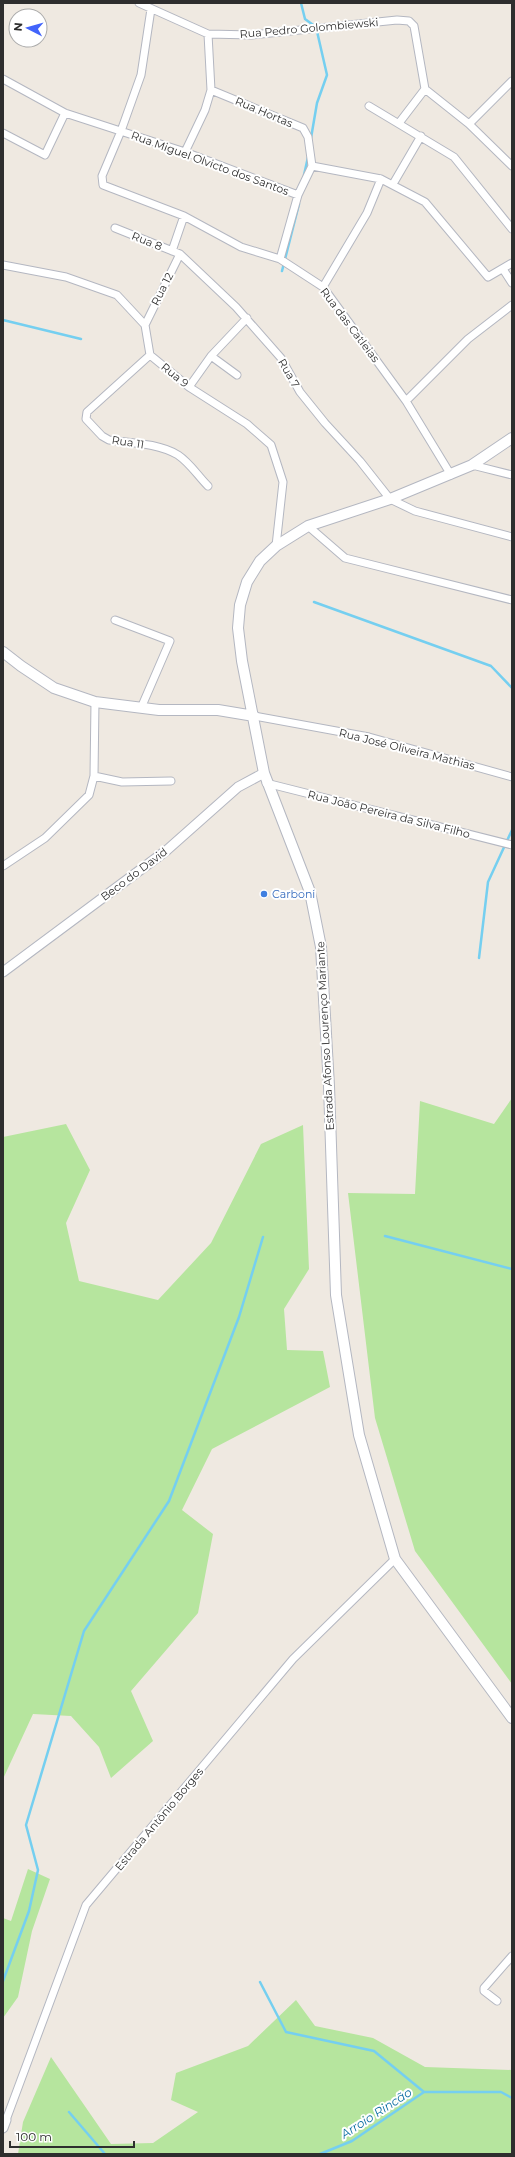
<svg xmlns="http://www.w3.org/2000/svg" width="515" height="2157" font-family="Montserrat,sans-serif">
<style>
.green{fill:#b6e59e}
.lines{fill:none;stroke-linecap:round;stroke-linejoin:round}
.stream{stroke:#75cff0;stroke-width:2.5}
.minor-casing{stroke:#b4b7c1;stroke-width:9}
.tertiary-casing{stroke:#b4b7c1;stroke-width:11}
.secondary-casing{stroke:#b4b7c1;stroke-width:12}
.minor{stroke:#fff;stroke-width:7}
.tertiary{stroke:#fff;stroke-width:9}
.secondary{stroke:#fff;stroke-width:10}
.shop-dot{fill:#3f7fe0;stroke:#fff;stroke-width:1.5}
.labels{text-anchor:middle;dominant-baseline:central;stroke-width:4;stroke-linejoin:round;paint-order:stroke}
.street-label{font-size:11px;fill:#2e2e2e;stroke:#fff}
.shop-label{font-size:11px;fill:#366cbe;stroke:#fff;text-anchor:start}
.water-label{font-size:12px;font-style:italic;fill:#0d6fa3;stroke:#fff}
</style>
<rect width="100%" height="100%" fill="#efe9e1"/>
<path class="green" d="M 512,1098 L 512,1684 L 415,1551 L 375,1418 L 348,1193 L 415,1194 L 420,1101 L 494,1124 Z
M 66,1124 L 90,1170 L 66,1223 L 79,1281 L 158,1300 L 211,1243 L 261,1144 L 303,1125 L 309,1269 L 284,1309 L 287,1350 L 323,1351 L 330,1387 L 212,1449 L 182,1510 L 213,1534 L 198,1613 L 131,1691 L 153,1741 L 111,1778 L 99,1747 L 71,1716 L 33,1714 L 3,1779 L 3,1137 Z
M 28,1869 L 50,1879 L 32,1931 L 18,1997 L 3,2018 L 3,1918 L 11,1921 Z
M 296,2000 L 315,2026 L 373,2038 L 425,2067 L 512,2070 L 512,2154 L 18,2154 L 23,2122 L 51,2057 L 111,2144 L 153,2143 L 198,2112 L 171,2100 L 176,2073 L 248,2046 Z"/>
<g class="lines">
<path class="stream" d="M 301,3 L 305,19 L 316,27 L 327,75 L 317,103 L 311,138
M 304,175 L 308,157
M 282,271 L 299,204
M 3,320 L 81,339
M 314,602 L 491,666 L 512,688
M 479,958 L 488,882 L 512,830
M 385,1236 L 512,1269
M 3,1981 L 29,1911 L 38,1870 L 26,1825 L 84,1631 L 169,1501 L 239,1317 L 263,1237
M 260,1982 L 286,2032 L 374,2051 L 424,2092
M 69,2112 L 105,2154
M 320,2154 L 352,2141 L 424,2092 L 501,2092 L 512,2098"/>
<defs>
<path id="minor" d="M 139,3 L 208,34 L 252,35 L 397,20 L 409,21 L 414,26 L 425,89 L 469,124 L 512,166
M 151,9 L 141,75 L 121,131 L 102,176 L 103,185 L 184,216 L 241,247 L 280,259 L 323,287 L 406,401 L 451,475
M 3,79 L 65,113 L 185,152 L 298,195
M 211,90 L 303,128 L 308,137 L 312,166
M 369,106 L 454,157 L 512,229
M 399,123 L 425,89
M 469,124 L 512,81
M 3,133 L 45,155 L 65,113
M 185,152 L 205,110 L 211,90 L 208,34
M 393,184 L 421,136
M 115,228 L 180,254 L 236,307 L 281,358 L 300,392 L 325,423 L 360,461 L 390,499 L 415,511 L 512,537
M 172,251 L 184,216
M 280,259 L 298,195 L 312,166 L 381,179 L 425,202 L 488,277 L 512,263
M 3,265 L 66,277 L 117,295 L 145,325 L 150,355 L 189,387 L 247,424 L 271,445 L 283,482 L 276,546
M 503,269 L 512,283
M 323,287 L 367,213 L 381,179
M 145,325 L 180,254
M 150,355 L 87,412 L 86,419 L 102,436 L 109,440 C 131,443 158,443 178,455 C 190,463 198,476 208,486
M 237,375 L 211,356 L 247,318
M 189,387 L 211,356
M 406,401 L 468,339 L 512,305
M 472,465 L 512,475
M 308,526 L 345,558 L 512,600
M 115,620 L 170,641 L 141,708
M 254,716 L 369,737 L 512,777
M 94,776 L 122,782 L 171,781
M 266,783 L 512,845
M 3,866 L 45,838 L 89,795 L 94,776 L 95,702
M 497,2001 L 484,1991 L 484,1988 L 512,1956
M 3,2118 L 6,2120 L 86,1905 L 293,1659 L 395,1559"/>
<path id="tertiary" d="M 3,972 L 167,850 L 238,787 L 264,773
M 3,2128 L 6,2120"/>
<path id="secondary" d="M 512,438 L 472,465 L 390,499 L 308,526 L 276,546 L 260,561 L 247,582 L 240,605 L 238,628 L 242,661 L 264,773 L 310,892 L 321,947 L 329,1086 L 336,1295 L 359,1435 L 395,1559 L 512,1718
M 3,652 L 21,666 L 54,688 L 95,702 L 159,710 L 218,710 L 254,716"/>
</defs>
<use href="#minor" class="minor-casing"/>
<use href="#tertiary" class="tertiary-casing"/>
<use href="#secondary" class="secondary-casing"/>
<use href="#minor" class="minor"/>
<use href="#tertiary" class="tertiary"/>
<use href="#secondary" class="secondary"/>
</g>
<circle class="shop-dot" cx="264" cy="894" r="4"/>
<g class="labels">
<g class="street-label">
<text transform="translate(309 28) rotate(-5)">Rua Pedro Golombiewski</text>
<text transform="translate(264 112) rotate(23)">Rua Hortas</text>
<text transform="translate(210 163) rotate(20)">Rua Miguel Olvicto dos Santos</text>
<text transform="translate(147 241) rotate(22)">Rua 8</text>
<text transform="translate(162 289) rotate(-63)">Rua 12</text>
<text transform="translate(350 325) rotate(53)">Rua das Catleias</text>
<text transform="translate(289 373) rotate(60)">Rua 7</text>
<text transform="translate(175 375) rotate(39)">Rua 9</text>
<text transform="translate(128 442) rotate(9)">Rua 11</text>
<text transform="translate(407 749) rotate(14)">Rua José Oliveira Mathias</text>
<text transform="translate(389 814) rotate(14)">Rua João Pereira da Silva Filho</text>
<text transform="translate(134 874) rotate(-37)">Beco do David</text>
<text transform="translate(325 1036) rotate(-93)">Estrada Afonso Lourenço Mariante</text>
<text transform="translate(159 1819) rotate(-50)">Estrada Antônio Borges</text>
</g>
<g class="shop-label">
<text x="272" y="894">Carboni</text>
</g>
<g class="water-label">
<text transform="translate(376 2113) rotate(-33)">Arroio Rincão</text>
</g>
</g>
<rect width="515" height="2157" fill="none" stroke="#2e2e2e" stroke-width="8"/>
<g transform="translate(28 28) rotate(276)"><circle r="19" fill="#ffffff" stroke="#ababab"/>
<path d="M0-3L7 15L0 10L-7 15Z" fill="#4264fb"/>
<text y="-6" font-size="11" font-weight="bold" text-anchor="middle" fill="#2e2e2e">N</text>
</g>
<path d="M10 2141v6h124v-6" fill="none" stroke="#2e2e2e" stroke-width="2"/>
<text x="16" y="2141" font-size="12" fill="#2e2e2e" stroke="#ffffff" stroke-width="3" paint-order="stroke">100 m</text>
</svg>
